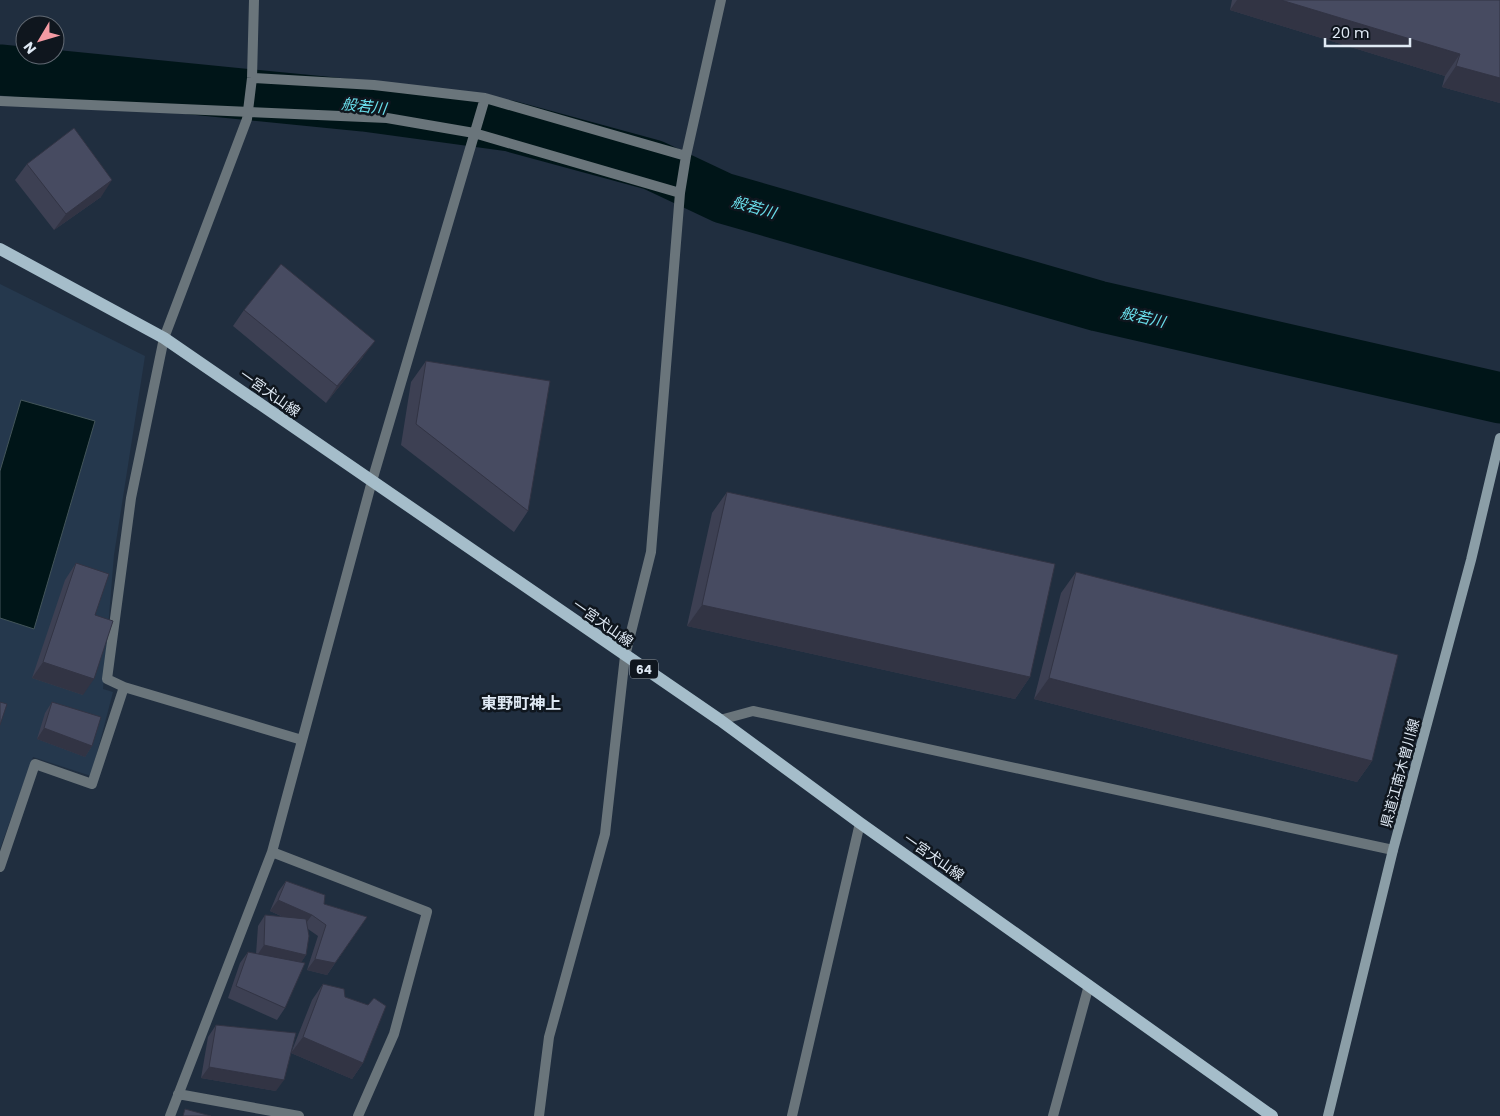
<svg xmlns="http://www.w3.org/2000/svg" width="1500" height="1116" font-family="Poppins,'Noto Sans JP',sans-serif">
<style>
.built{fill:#25384d}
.water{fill:#001518;stroke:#43555a}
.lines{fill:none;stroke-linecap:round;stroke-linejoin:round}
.river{stroke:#001518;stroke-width:51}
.minor{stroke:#6a757b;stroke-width:10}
.secondary{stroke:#8b9ea7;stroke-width:10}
.primary{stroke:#a5bdca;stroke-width:12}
.wall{fill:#3d4053}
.shaded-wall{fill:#323444}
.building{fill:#474b61;stroke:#323444}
.labels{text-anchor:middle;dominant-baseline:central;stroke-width:5;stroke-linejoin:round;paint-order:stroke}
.shield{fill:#0f161e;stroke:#a1aab4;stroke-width:1}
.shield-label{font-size:12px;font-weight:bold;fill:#dfe9f4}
.street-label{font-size:14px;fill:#dfe9f4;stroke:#0f161e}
.water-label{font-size:15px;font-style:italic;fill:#6ae0ed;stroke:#0f161e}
.quarter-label{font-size:16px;font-weight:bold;fill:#dfe9f4;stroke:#0f161e}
</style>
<rect width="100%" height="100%" fill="#202e3f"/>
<path class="built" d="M 0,284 L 145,356 L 114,555 L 103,689 L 113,692 L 91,776 L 33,757 L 0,849 Z"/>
<path class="water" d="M 21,400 L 95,421 L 34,629 L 0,618 L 0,471 Z"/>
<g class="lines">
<path class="river" d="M 0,70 L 364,106 L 510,126 L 653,165 L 723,198 L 1098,306 L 1500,398"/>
<path class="minor" d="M 252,78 L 374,85 L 485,98 L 686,156
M 0,101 L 387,118 L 474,133 L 680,193
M 124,687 L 302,740
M 720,720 L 753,711 L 1393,850
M 272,852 L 372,481 L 485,98
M 0,867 L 35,764 L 92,784 L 124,687 L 107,679 L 131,498 L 164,338 L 247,119 L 252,78 L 254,0
M 178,1094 L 299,1116
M 170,1116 L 272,852 L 427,912 L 394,1034 L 358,1116
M 539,1116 L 549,1037 L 605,834 L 625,656 L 651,552 L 680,193 L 686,156 L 721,0
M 792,1116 L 860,823
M 1053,1116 L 1089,985"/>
<path class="secondary" d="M 1328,1116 L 1393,850 L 1471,560 L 1500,438"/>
<path class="primary" d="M 0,249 L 164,338 L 720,720 L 860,823 L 1272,1116"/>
</g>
<path class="wall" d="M 1232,0 L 1500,0 L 1500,103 L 1442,87 L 1445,76 L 1230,10 Z
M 27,164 L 101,197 L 54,230 L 15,180 Z
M 244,310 L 363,357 L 326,403 L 233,326 Z
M 426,361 L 528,511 L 514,532 L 401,445 L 411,382 Z
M 727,492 L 1030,677 L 1015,699 L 687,626 L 712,513 Z
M 76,563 L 95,615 L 83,695 L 32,678 L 65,580 Z
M 1076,572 L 1372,761 L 1357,782 L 1034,699 L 1061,593 Z
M 52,702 L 92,746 L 85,757 L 37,739 L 45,713 Z
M 286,881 L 324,904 L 367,917 L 327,975 L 307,970 L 318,936 L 308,929 L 306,955 L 301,962 L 285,1008 L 277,1020 L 228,998 L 240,963 L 248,952 L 256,954 L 258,926 L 265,915 L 283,917 L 270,911 L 278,892 Z
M 323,984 L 345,997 L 363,1063 L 352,1079 L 291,1053 L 312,1000 Z
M 216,1025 L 276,1091 L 201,1078 L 208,1037 Z"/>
<path class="shaded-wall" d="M 1237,0 L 1281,0 L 1460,54 L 1445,76 L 1230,10 Z
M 1456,66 L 1500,78 L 1500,103 L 1442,87 Z
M 112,180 L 101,197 L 54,230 L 66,214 Z
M 375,341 L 363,357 L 326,403 L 337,386 Z
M 702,605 L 1030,677 L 1015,699 L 687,626 Z
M 43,662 L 94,679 L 83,695 L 32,678 Z
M 1049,678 L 1372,761 L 1357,782 L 1034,699 Z
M 44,728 L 92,746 L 85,757 L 37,739 Z
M 278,900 L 312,915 L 304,926 L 270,911 Z
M 264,945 L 306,955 L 299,966 L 256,957 Z
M 315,959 L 335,963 L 327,975 L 307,970 Z
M 303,1037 L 363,1063 L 352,1079 L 291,1053 Z
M 209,1067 L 284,1080 L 276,1091 L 201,1078 Z"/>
<path class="building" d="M 1281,0 L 1500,0 L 1500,78 L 1456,66 L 1460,54 Z
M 74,128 L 112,180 L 66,214 L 27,164 Z
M 281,264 L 375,341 L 337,386 L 244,310 Z
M 426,361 L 550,381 L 528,511 L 416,424 Z
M 727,492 L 1055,564 L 1030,677 L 702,605 Z
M 76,563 L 109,574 L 95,615 L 113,621 L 94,679 L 43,662 Z
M 1076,572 L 1398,655 L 1372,761 L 1049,678 Z
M 0,702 L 7,704 L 0,725 Z
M 52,702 L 101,717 L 92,746 L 44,728 Z
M 286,881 L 325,895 L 324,904 L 367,917 L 335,963 L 315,959 L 326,925 L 312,915 L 278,900 Z
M 265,915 L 306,919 L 309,936 L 306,955 L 264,945 Z
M 248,952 L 305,963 L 285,1008 L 236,986 Z
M 323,984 L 344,989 L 345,997 L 368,1005 L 374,998 L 386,1006 L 363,1063 L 303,1037 Z
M 216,1025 L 296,1033 L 284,1080 L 209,1067 Z
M 185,1109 L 211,1116 L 183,1116 Z"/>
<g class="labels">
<rect class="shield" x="630" y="659.5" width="28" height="19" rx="4"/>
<g class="shield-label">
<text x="644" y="669">64</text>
</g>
<g class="street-label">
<text transform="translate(270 393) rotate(35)">一宮犬山線</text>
<text transform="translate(603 623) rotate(35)">一宮犬山線</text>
<text transform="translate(1400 773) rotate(-75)">県道江南木曽川線</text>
<text transform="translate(934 857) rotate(35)">一宮犬山線</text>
</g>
<g class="water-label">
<text transform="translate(364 106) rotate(7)">般若川</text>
<text transform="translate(754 207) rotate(16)">般若川</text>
<text transform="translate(1143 317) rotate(13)">般若川</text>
</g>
<g class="quarter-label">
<text x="521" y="703">東野町神上</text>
</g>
</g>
<g transform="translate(40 40) rotate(232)"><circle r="24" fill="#0f161e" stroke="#626a74"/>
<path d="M0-4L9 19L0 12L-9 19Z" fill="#f49aa3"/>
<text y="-8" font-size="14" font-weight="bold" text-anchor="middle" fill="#dfe9f4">N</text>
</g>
<path d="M1325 38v8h85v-8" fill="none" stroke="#dfe9f4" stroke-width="2.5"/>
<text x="1332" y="38" font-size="15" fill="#dfe9f4" stroke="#0f161e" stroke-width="4" paint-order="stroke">20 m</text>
</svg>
